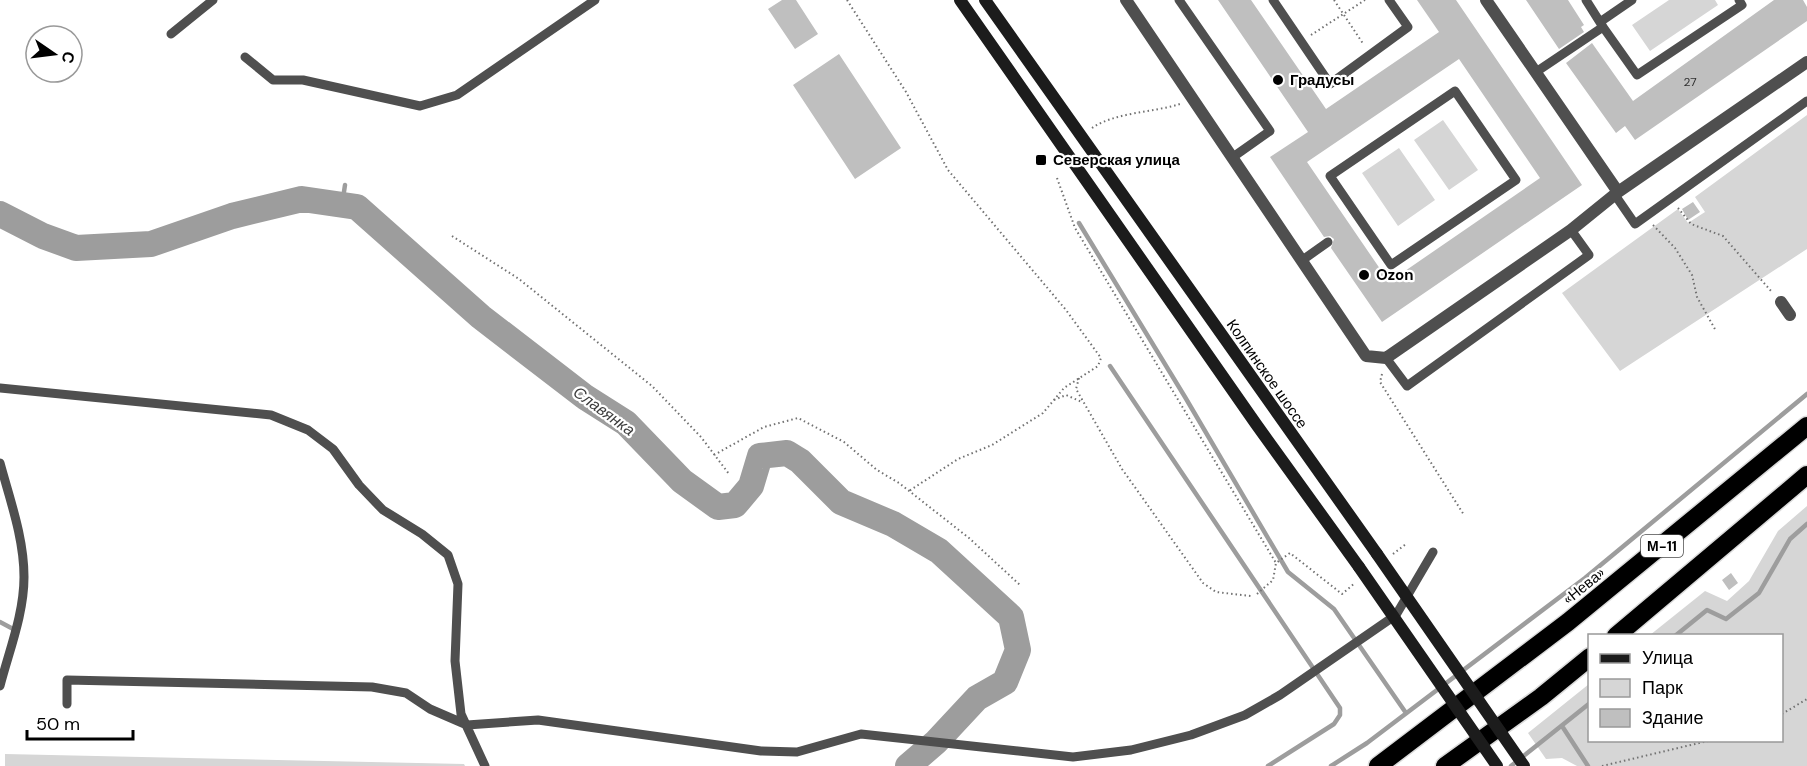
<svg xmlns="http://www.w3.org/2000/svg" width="1807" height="766" font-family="'DM Sans',sans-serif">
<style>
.green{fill:#d6d6d6}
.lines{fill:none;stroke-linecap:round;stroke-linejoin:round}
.stream{stroke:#9d9d9d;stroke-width:4.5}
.river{stroke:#9d9d9d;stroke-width:26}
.building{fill:#bfbfbf;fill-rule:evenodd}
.highway-casing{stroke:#dbdbdb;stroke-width:21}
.path{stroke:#717171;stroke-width:2;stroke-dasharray:1.5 3;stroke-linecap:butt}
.lane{stroke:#4f4f4f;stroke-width:9}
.street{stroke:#4f4f4f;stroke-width:12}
.secondary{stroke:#1c1c1c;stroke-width:12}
.highway{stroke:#000;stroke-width:18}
.secondary-bridge{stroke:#1c1c1c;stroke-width:12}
.poi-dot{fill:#000;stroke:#fff;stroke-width:2}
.labels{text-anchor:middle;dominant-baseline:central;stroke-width:4.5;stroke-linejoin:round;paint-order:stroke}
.number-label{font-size:12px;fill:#303030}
.shield{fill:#fff;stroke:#4c4c4c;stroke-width:1.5}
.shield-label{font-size:14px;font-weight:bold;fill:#000}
.poi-label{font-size:15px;font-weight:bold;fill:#000;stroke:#fff;text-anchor:start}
.street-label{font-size:15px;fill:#000;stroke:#fff}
.water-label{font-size:16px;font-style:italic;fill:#3e3e3e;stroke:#fff}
</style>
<rect width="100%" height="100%" fill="#fff"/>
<path class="green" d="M 1669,0 L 1715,0 L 1718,5 L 1650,51 L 1632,25 Z
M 1807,115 L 1807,249 L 1620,371 L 1562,293 L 1678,209 L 1688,223 L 1705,212 L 1695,197 Z
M 1443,120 L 1478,170 L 1449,190 L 1414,140 Z
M 1399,148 L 1435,200 L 1398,226 L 1362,173 Z
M 1807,506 L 1807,766 L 1577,766 L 1562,758 L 1546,759 L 1528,733 L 1589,684 L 1590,740 L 1782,740 L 1782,636 L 1650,635 L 1705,591 L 1727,601 L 1749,581 L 1778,531 Z
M 5,754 L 464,764 L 465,766 L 5,766 Z"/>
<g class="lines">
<path class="stream" d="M 342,205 L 345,185
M 1079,223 L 1185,397 L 1288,572 L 1334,609 L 1406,713
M 1110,366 L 1340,708 L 1340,715 L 1334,724 L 1268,766
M 0,622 L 15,630
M 1675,636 L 1707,610 L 1726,619 L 1759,593 L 1790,539 L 1807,524
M 1562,726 L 1588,766
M 1331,766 L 1367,743 L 1585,578 L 1807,394
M 1511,766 L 1590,703"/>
<path class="river" d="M 0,214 L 43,236 L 76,248 L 151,244 L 232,216 L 302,199 L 357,207 L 481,317 L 585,397 L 626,423 L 682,481 L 718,507 L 735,505 L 751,486 L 760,456 L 787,453 L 800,461 L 841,502 L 893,524 L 939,551 L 1011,617 L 1018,650 L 1005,682 L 977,698 L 936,742 L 908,766"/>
</g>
<path class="building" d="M 782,0 L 796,0 L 818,34 L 795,49 L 768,9 Z
M 1218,0 L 1251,0 L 1326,109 L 1439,32 L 1417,0 L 1456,0 L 1582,185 L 1382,322 L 1331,248 L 1334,239 L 1330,236 L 1324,237 L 1270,157 L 1308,132 ZM 1459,59 L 1540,178 L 1389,282 L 1307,162 Z
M 1526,0 L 1568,0 L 1584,25 L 1581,27 L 1584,32 L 1559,49 Z
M 1774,0 L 1803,0 L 1807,7 L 1807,21 L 1635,140 L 1625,126 L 1616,133 L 1566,63 L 1592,43 L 1633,101 Z
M 839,54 L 901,148 L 855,179 L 793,85 Z
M 1693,202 L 1700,212 L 1688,220 L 1682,209 Z
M 1731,573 L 1738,583 L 1729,590 L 1722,580 Z"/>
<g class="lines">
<defs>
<path id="highway" d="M 1616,636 L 1807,475
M 1378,766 L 1568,622 L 1807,426
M 1445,766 L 1541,697 L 1590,657"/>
</defs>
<use href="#highway" class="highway-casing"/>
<path class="path" d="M 847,0 L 906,92 L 948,170 L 1066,310 L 1101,358 L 1098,366 L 1064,388 L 1043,413 L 992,445 L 958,459 L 909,491
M 1334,0 L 1364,45
M 1311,35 L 1365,0
M 1092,128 C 1116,112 1151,113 1180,104
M 1057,178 L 1075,228 L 1276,563
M 1678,208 L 1691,224 L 1723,236 L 1771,291
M 1653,225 L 1675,248 L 1692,275 L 1697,297 L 1716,331
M 452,236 L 519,279 L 652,386 L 701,437 L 729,474
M 1382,374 L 1380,382 L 1464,515
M 1079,378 L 1076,389 L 1122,469 L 1203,583 L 1216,592 L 1251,596
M 1054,400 L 1066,395 L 1082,402
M 714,455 L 764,427 L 798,418 L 844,442 L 877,470 L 899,483 L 969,538 L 1020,585
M 1393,554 L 1406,544
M 1257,594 L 1273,580 L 1276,563 L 1290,553 L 1342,594 L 1355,583
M 1782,714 L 1807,699
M 1602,766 L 1712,740"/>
<path class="lane" d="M 1179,0 L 1270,131 L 1233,157
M 1273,0 L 1330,84 L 1408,27 L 1389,0
M 1600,22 L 1632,0
M 1603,27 L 1637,75 L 1742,5 L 1739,0
M 171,34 L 213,0
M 245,57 L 273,80 L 303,80 L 420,106 L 457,95 L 595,0
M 1536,72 L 1603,27 L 1586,0
M 1455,91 L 1516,180 L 1391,265 L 1330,176 Z
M 1615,195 L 1635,224 L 1807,101
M 1304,259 L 1328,242
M 1386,358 L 1407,386 L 1589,255 L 1571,230
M 0,388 L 271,415 L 308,430 L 333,449 L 359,485 L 383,510 L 422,534 L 448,555 L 458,584 L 455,661 L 461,714 L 485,766
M 0,463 C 10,500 24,538 24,577 C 24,614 9,651 0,686
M 67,704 L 67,680 L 372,687 L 406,693 L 430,709 L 467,725 L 538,720 L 761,751 L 797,752 L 861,734 L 1073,757 L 1131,750 L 1191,735 L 1245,715 L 1280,695 L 1396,615 L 1433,552"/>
<path class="street" d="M 1126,0 L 1366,356 L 1386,358 L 1571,230 L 1618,192 L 1807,62
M 1486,0 L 1618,192
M 1781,302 L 1790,315"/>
<path class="secondary" d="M 960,0 L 1256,424 L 1359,567
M 985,0 L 1377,554"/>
<use href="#highway" class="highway"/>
<path class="secondary-bridge" d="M 1377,554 L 1524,766
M 1359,567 L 1497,766"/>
</g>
<g class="poi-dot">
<circle cx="1278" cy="80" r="6"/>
<rect x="1035" y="154" width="12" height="12" rx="3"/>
<circle cx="1364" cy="275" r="6"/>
</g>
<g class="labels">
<g class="number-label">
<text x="1690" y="82">27</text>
</g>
<rect class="shield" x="1641" y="535" width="42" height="22" rx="4.5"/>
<g class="shield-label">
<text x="1662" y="546">М-11</text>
</g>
<g class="poi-label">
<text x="1290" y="80">Градусы</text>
<text x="1053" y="160">Северская улица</text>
<text x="1376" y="275">Ozon</text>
</g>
<g class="street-label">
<text transform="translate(1267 374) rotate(55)">Колпинское шоссе</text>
<text transform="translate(1584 586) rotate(-39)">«Нева»</text>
</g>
<g class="water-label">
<text transform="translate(604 411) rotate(36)">Славянка</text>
</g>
</g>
<rect x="1588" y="634" width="195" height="108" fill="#ffffff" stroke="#999999" stroke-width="1.5"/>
<rect x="1600" y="654" width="30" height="9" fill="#1c1c1c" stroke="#999999" stroke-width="1.5"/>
<text x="1642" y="664" font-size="18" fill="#000000">Улица</text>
<rect x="1600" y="679" width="30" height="18" fill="#d6d6d6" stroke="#999999" stroke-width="1.5"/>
<text x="1642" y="694" font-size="18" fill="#000000">Парк</text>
<rect x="1600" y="709" width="30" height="18" fill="#bfbfbf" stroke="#999999" stroke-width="1.5"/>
<text x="1642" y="724" font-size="18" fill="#000000">Здание</text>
<g transform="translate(54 54) rotate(104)"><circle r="28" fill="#ffffff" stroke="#999999" stroke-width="1.5"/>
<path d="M0-4.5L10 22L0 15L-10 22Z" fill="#000000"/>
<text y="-9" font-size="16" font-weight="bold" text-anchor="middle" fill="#000000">С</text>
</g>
<path d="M27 730v9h106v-9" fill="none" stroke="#000000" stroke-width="3"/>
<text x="36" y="730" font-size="18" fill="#000000" stroke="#ffffff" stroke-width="4.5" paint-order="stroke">50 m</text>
</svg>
